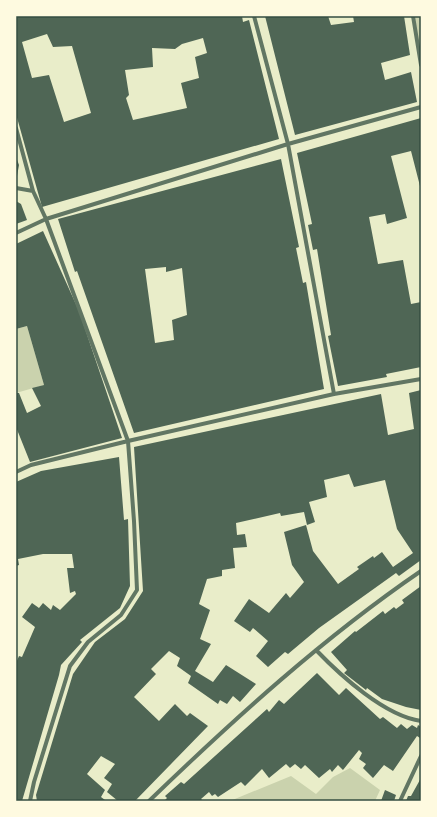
<svg xmlns="http://www.w3.org/2000/svg" width="437" height="817" font-family="'DM Sans',sans-serif">
<style>
.green{fill:#cad2ad}
.building{fill:#4f6655;fill-rule:evenodd}
.lines{fill:none;stroke-linecap:round;stroke-linejoin:round}
.minor{stroke:#617663;stroke-width:4}
.neatline{fill:none;stroke:#344e41;stroke-width:1.5}
</style>
<rect width="100%" height="100%" fill="#e9edc9"/>
<path class="green" d="M 415,16 L 421,16 L 421,71 Z
M 27,326 L 44,385 L 16,393 L 16,329 Z
M 350,768 L 380,790 L 375,801 L 230,801 L 291,776 L 316,794 L 333,777 Z"/>
<path class="building" d="M 16,16 L 242,16 L 243,22 L 249,20 L 279,139 L 42,207 L 16,114 ZM 47,34 L 53,47 L 72,46 L 91,113 L 64,122 L 49,75 L 32,78 L 22,42 ZM 203,38 L 207,53 L 195,57 L 199,78 L 181,83 L 187,108 L 133,120 L 126,98 L 129,95 L 125,70 L 153,67 L 152,48 L 175,49 L 182,44 Z
M 265,16 L 328,16 L 331,25 L 354,22 L 353,16 L 404,16 L 410,55 L 381,63 L 385,80 L 411,72 L 417,102 L 295,135 Z
M 421,118 L 421,190 L 411,151 L 391,156 L 407,218 L 387,224 L 385,214 L 369,217 L 378,264 L 403,260 L 411,304 L 421,302 L 421,367 L 386,374 L 387,377 L 338,386 L 328,336 L 331,335 L 317,249 L 313,250 L 308,225 L 312,224 L 297,153 Z
M 16,157 L 19,165 L 17,176 L 16,176 Z
M 281,159 L 299,247 L 296,248 L 303,283 L 306,282 L 324,389 L 134,433 L 77,271 L 75,272 L 58,219 ZM 166,267 L 166,272 L 182,268 L 187,315 L 172,320 L 174,340 L 155,343 L 145,269 Z
M 16,201 L 21,204 L 27,220 L 16,224 Z
M 43,231 L 79,311 L 122,438 L 30,462 L 16,427 L 16,393 L 19,393 L 27,413 L 41,406 L 32,388 L 44,385 L 27,326 L 16,329 L 16,244 Z
M 421,390 L 421,560 L 399,576 L 396,573 L 319,628 L 288,654 L 285,652 L 268,667 L 256,656 L 268,641 L 253,628 L 250,632 L 234,621 L 249,599 L 269,613 L 286,593 L 290,598 L 304,582 L 292,565 L 284,532 L 306,525 L 313,551 L 338,584 L 359,569 L 357,567 L 373,556 L 374,558 L 382,552 L 393,567 L 413,553 L 397,529 L 385,480 L 354,487 L 349,474 L 324,480 L 327,497 L 309,502 L 315,522 L 307,525 L 304,512 L 281,516 L 280,513 L 236,523 L 237,535 L 245,534 L 247,547 L 233,548 L 235,568 L 222,570 L 222,576 L 207,579 L 199,604 L 210,610 L 200,639 L 211,644 L 195,671 L 213,682 L 226,665 L 256,684 L 240,702 L 233,696 L 227,704 L 220,700 L 218,704 L 188,683 L 191,676 L 177,666 L 180,658 L 169,651 L 151,669 L 156,674 L 134,697 L 159,721 L 175,704 L 187,716 L 190,713 L 208,726 L 135,801 L 118,801 L 107,792 L 112,784 L 104,778 L 115,764 L 101,756 L 87,774 L 105,790 L 101,797 L 105,800 L 104,801 L 37,801 L 36,795 L 73,674 L 95,642 L 125,619 L 143,591 L 134,447 L 381,394 L 388,435 L 414,429 L 409,393 Z
M 119,457 L 124,520 L 128,519 L 130,586 L 120,608 L 80,640 L 82,642 L 61,665 L 59,675 L 22,801 L 16,801 L 16,663 L 19,656 L 22,657 L 35,627 L 22,617 L 32,603 L 39,608 L 43,603 L 51,610 L 53,605 L 60,610 L 76,594 L 75,591 L 70,593 L 67,568 L 74,568 L 72,554 L 43,554 L 18,559 L 19,565 L 16,566 L 16,482 L 41,471 Z
M 421,586 L 421,710 L 406,707 L 382,699 L 367,688 L 366,690 L 344,673 L 347,670 L 331,652 L 355,631 L 356,632 L 383,611 L 385,614 L 394,607 L 396,609 L 404,603 L 402,600 Z
M 317,673 L 339,695 L 346,688 L 380,719 L 383,717 L 397,728 L 401,724 L 407,729 L 412,725 L 417,728 L 418,725 L 421,727 L 420,738 L 417,736 L 393,771 L 384,765 L 373,778 L 363,768 L 366,764 L 359,759 L 362,753 L 359,750 L 343,770 L 338,765 L 332,772 L 330,769 L 319,778 L 305,765 L 301,769 L 295,764 L 290,768 L 286,764 L 269,778 L 262,769 L 245,786 L 241,782 L 218,797 L 215,794 L 212,796 L 209,792 L 201,799 L 203,801 L 164,801 L 167,798 L 165,796 L 181,782 L 184,784 L 267,709 L 269,712 L 279,700 L 284,704 Z
M 421,778 L 421,801 L 406,801 L 408,796 L 411,796 Z
M 385,790 L 396,795 L 394,801 L 381,801 Z"/>
<g class="lines">
<path class="minor" d="M 254,16 L 288,144 L 334,394
M 413,16 L 421,65
M 16,128 L 33,191 L 46,219 L 128,441 L 134,521 L 137,590 L 121,615 L 88,642 L 70,666 L 34,782 L 30,801
M 16,188 L 33,191
M 16,233 L 46,219 L 288,144 L 421,107
M 16,472 L 31,465 L 128,441 L 334,394 L 421,379
M 316,650 C 341,676 385,716 421,721
M 149,801 C 234,719 323,638 421,571
M 400,801 L 421,756"/>
</g>
<rect width="437" height="817" fill="none" stroke="#fefae0" stroke-width="34"/>
<rect x="17" y="17" width="403" height="783" class="neatline"/>
</svg>
